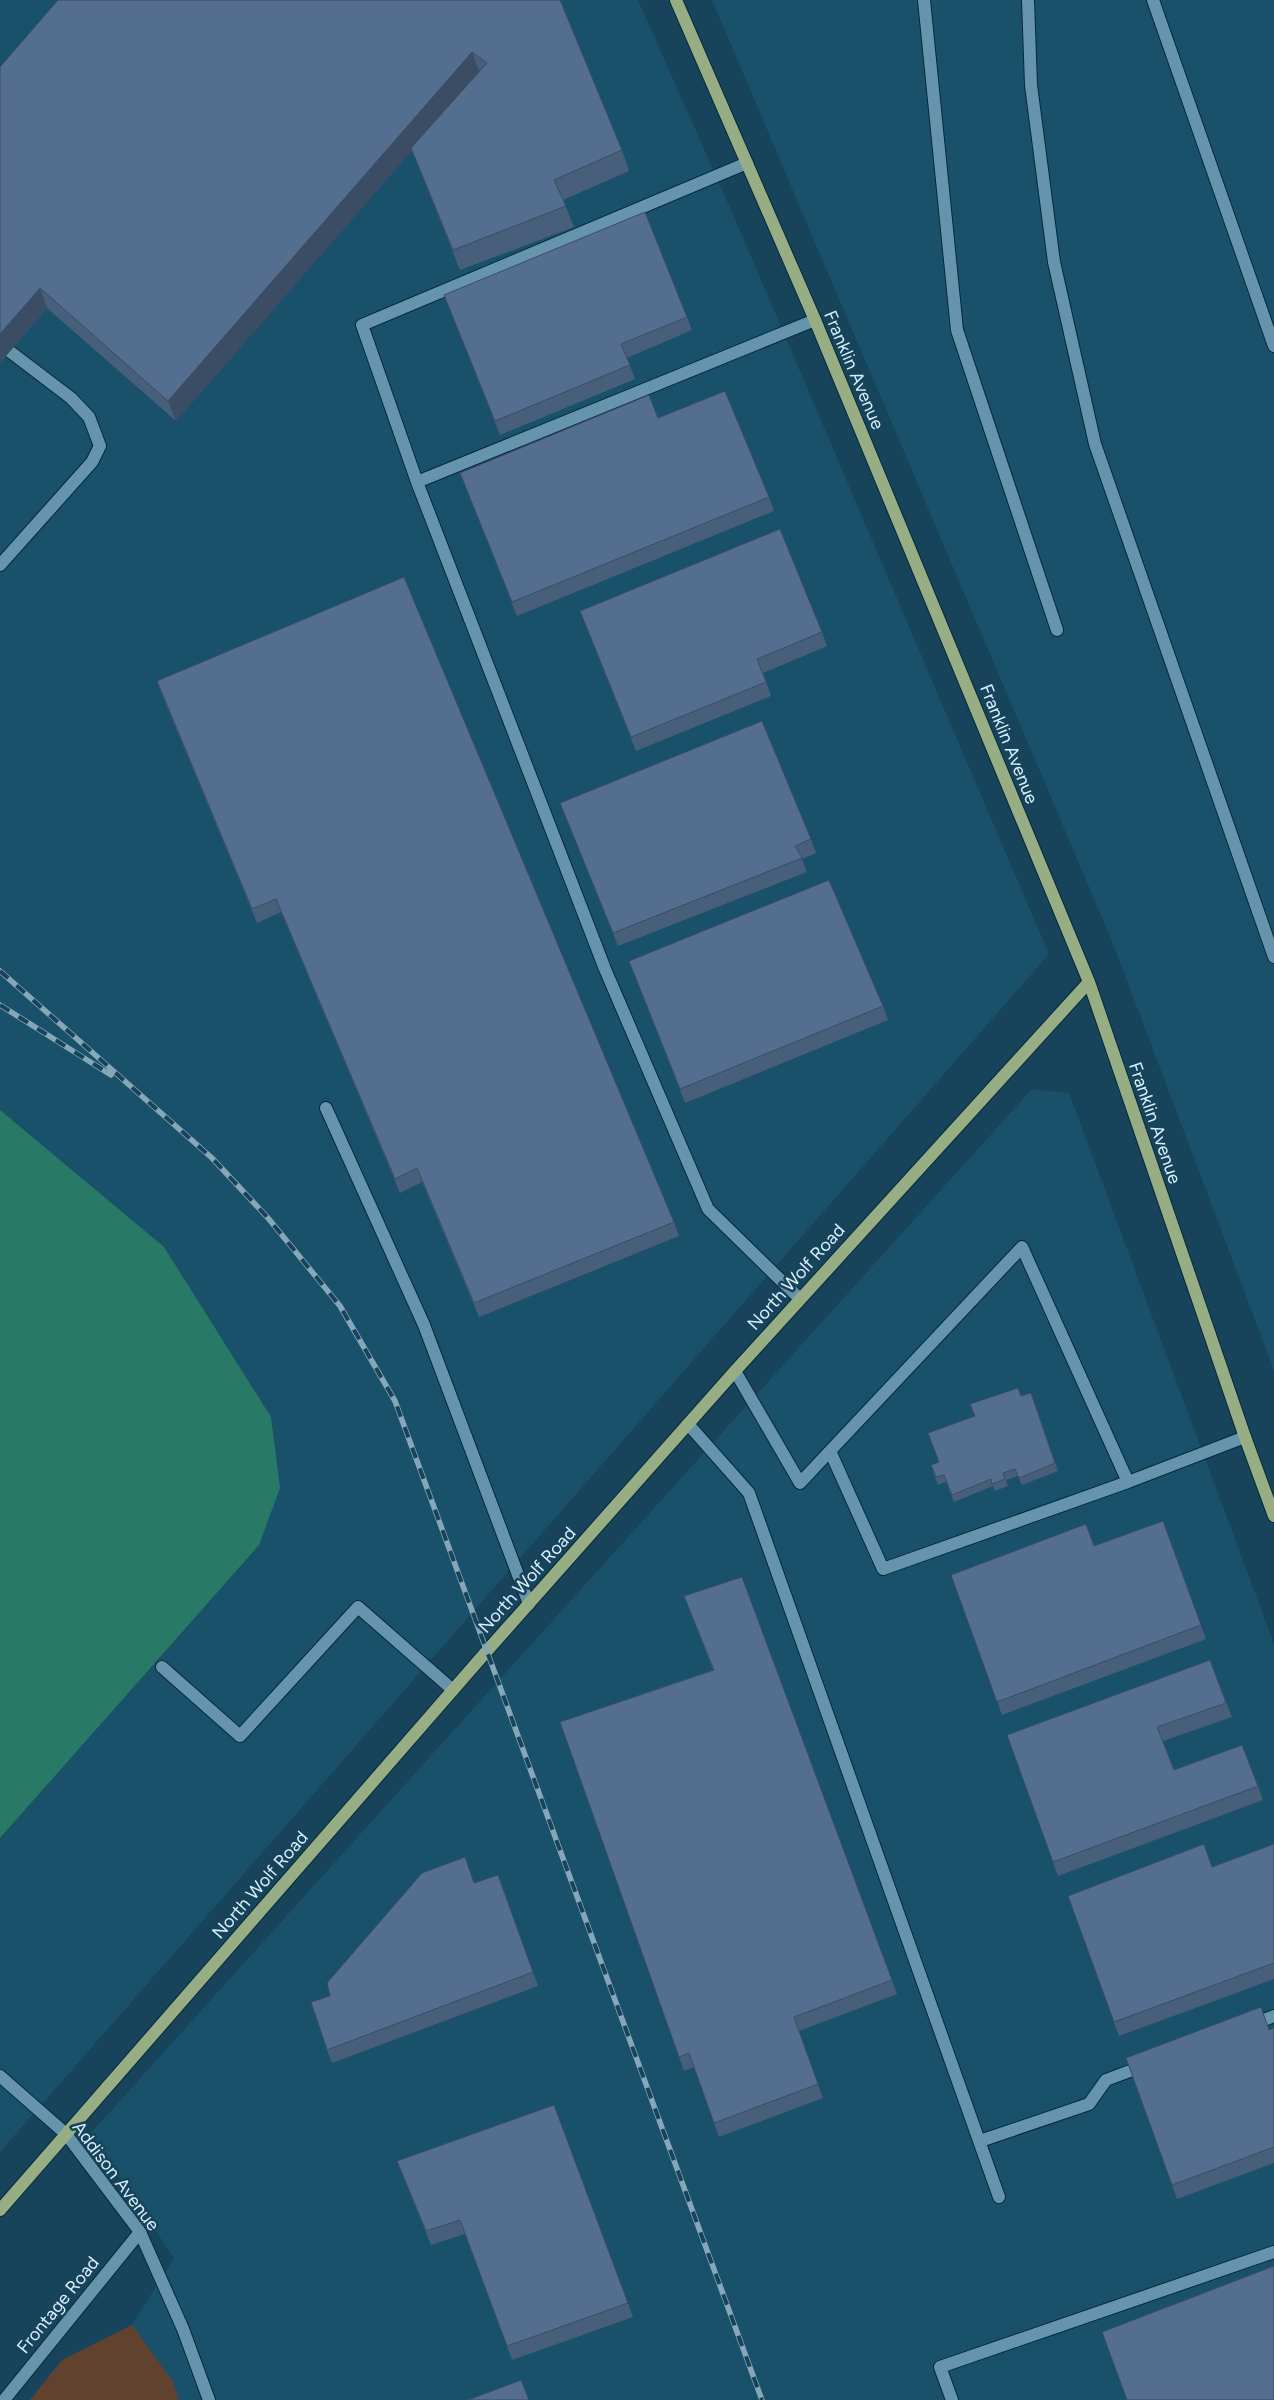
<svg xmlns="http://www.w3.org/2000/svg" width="1274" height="2400" font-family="Figtree,sans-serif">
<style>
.built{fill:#1a516a}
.green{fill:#60422f}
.water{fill:#287966}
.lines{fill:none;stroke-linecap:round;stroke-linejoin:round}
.minor-casing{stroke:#06293a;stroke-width:14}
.major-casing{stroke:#06293a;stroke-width:14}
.minor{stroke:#6794ad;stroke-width:12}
.major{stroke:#97ae84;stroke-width:12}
.rail-casing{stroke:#86a7b8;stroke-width:5.5}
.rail{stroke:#17445a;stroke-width:4;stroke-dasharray:11;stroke-linecap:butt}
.wall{fill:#475f7b}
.shaded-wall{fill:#3a4d64}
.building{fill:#536e8f;stroke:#3a4d64}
.labels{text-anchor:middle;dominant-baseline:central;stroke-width:5;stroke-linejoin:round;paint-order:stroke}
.street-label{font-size:18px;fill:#d8effd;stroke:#17445a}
</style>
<rect width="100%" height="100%" fill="#17445a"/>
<path class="built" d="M 0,0 L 638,0 L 734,217 L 1049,954 L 0,2152 Z
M 712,0 L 1274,0 L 1274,1370 L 1112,941 Z
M 1032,1089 L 1069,1093 L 1274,1644 L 1274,2400 L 30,2400 L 62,2360 L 132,2325 L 174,2258 L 90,2134 Z"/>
<path class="green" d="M 132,2325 L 173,2382 L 179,2400 L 30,2400 L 62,2360 Z"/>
<path class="water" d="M 0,1110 L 164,1247 L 271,1417 L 280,1488 L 259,1545 L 0,1838 Z"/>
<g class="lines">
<defs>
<path id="minor" d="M 924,0 L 957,330 L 1057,630
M 1028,0 L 1031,85 L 1054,262 L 1095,444 L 1274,957
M 1153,0 L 1274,346
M 747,163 L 362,325 L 417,482 L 605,969 L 708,1209 L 799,1298
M 0,344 L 71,398 L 89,417 L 100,446 L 92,462 L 0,565
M 417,482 L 815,320
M 326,1108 L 424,1325 L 529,1604
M 735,1371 L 800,1483 L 830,1451 L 883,1569 L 1128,1482 L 1245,1437
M 688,1424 L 749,1493 L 999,2197
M 830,1451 L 1022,1247 L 1128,1482
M 162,1667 L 240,1736 L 358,1607 L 453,1690
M 1251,2025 L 1274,2016
M 0,2076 L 66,2134 L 140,2232 L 183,2329 L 209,2400
M 980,2141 L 1089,2104 L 1106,2080 L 1146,2065
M 4,2400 L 140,2232
M 952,2400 L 940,2367 L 1274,2252"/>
<path id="major" d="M 676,0 L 815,320 L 1089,982 L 1245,1437 L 1274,1516
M 0,2210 L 486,1652 L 735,1371 L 1089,982"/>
</defs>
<use href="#minor" class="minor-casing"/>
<use href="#major" class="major-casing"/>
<use href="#minor" class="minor"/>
<use href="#major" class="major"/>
<defs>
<path id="rail" d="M 0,971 L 212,1158 L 268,1218 L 340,1306 L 395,1401 L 762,2400
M 0,1005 L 111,1075"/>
</defs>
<use href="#rail" class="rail-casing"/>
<use href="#rail" class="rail"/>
</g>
<path class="wall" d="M 560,0 L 622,150 L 629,171 L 563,200 L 574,227 L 460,270 L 412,150 L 176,421 L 47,308 L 0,363 L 0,67 Z
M 444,295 L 687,317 L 692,330 L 627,358 L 635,379 L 500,435 Z
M 658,418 L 769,497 L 774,511 L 517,616 L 460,473 Z
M 580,611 L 822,632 L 827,646 L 763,673 L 771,696 L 636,751 Z
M 157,681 L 674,1222 L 679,1236 L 479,1317 L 422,1182 L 400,1193 L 281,912 L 257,923 L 162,695 Z
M 560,803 L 811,839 L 816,853 L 802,859 L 807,872 L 618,946 Z
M 629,961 L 883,1006 L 888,1020 L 685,1103 Z
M 1031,1393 L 1058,1471 L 1022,1485 L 1018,1476 L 1006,1480 L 1008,1486 L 995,1491 L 993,1486 L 954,1502 L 946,1482 L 938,1485 L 933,1472 L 939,1462 L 1021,1396 Z
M 1163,1521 L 1206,1639 L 1002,1715 L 951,1575 L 1094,1546 Z
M 742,1577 L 897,1994 L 799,2031 L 823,2098 L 719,2137 L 694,2067 L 684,2071 L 560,1722 L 713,1670 L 684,1596 Z
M 1210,1660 L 1232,1717 L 1163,1741 L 1174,1770 L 1258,1786 L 1263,1800 L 1058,1876 L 1007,1735 Z
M 1274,1844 L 1274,1979 L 1119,2036 L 1068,1896 L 1212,1867 Z
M 498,1875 L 538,1986 L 332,2063 L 327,2050 L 330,1996 L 475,1883 Z
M 1274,2028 L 1274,2163 L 1177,2199 L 1126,2058 L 1269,2030 Z
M 554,2105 L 633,2317 L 512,2360 L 465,2234 L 431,2245 L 397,2161 Z"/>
<path class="shaded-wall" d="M 472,52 L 480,73 L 176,421 L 168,401 Z
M 40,288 L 47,308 L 0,363 L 0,334 Z"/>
<path class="building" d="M 58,0 L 560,0 L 622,150 L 554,180 L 566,206 L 453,250 L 411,148 L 487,63 L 472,52 L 168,401 L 40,288 L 0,334 L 0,67 Z
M 645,212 L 687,317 L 621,344 L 630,365 L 495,421 L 444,295 Z
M 725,391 L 769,497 L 512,602 L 460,473 L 649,395 L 658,418 Z
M 780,529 L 822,632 L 757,659 L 766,682 L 631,737 L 580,611 Z
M 404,577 L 674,1222 L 474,1303 L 417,1168 L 395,1179 L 276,899 L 252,909 L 157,681 Z
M 762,721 L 811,839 L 795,846 L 802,858 L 613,933 L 560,803 Z
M 829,880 L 883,1006 L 680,1089 L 629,961 Z
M 1018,1388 L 1021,1396 L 1031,1393 L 1055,1463 L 1019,1478 L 1015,1469 L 1003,1473 L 1005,1479 L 992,1484 L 991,1479 L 952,1495 L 944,1475 L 936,1477 L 931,1465 L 939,1462 L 928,1433 L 975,1416 L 970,1404 Z
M 1163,1521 L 1201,1625 L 997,1702 L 951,1575 L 1086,1524 L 1094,1546 Z
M 742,1577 L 892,1980 L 794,2017 L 818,2084 L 714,2123 L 689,2053 L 679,2057 L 560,1722 L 714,1670 L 684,1596 Z
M 1210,1660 L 1226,1703 L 1157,1727 L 1174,1770 L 1242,1745 L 1258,1786 L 1053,1862 L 1007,1735 Z
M 1204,1844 L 1212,1867 L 1274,1844 L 1274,1963 L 1114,2022 L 1068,1896 Z
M 465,1857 L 474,1883 L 498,1875 L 533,1972 L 327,2050 L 311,2002 L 330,1996 L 327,1983 L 422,1873 Z
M 1261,2007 L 1269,2030 L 1274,2028 L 1274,2147 L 1172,2185 L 1126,2058 Z
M 554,2105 L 628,2303 L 507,2346 L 460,2220 L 426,2231 L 397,2161 Z
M 1274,2266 L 1274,2400 L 1127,2400 L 1102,2332 Z
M 521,2380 L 529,2400 L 468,2400 Z"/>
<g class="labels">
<g class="street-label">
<text transform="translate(854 370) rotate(67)">Franklin Avenue</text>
<text transform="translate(1009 744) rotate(68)">Franklin Avenue</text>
<text transform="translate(1155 1123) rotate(71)">Franklin Avenue</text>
<text transform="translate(796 1277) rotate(-48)">North Wolf Road</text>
<text transform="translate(527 1580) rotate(-48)">North Wolf Road</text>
<text transform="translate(260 1885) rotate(-49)">North Wolf Road</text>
<text transform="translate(116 2176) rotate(53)">Addison Avenue</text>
<text transform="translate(58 2305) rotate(-51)">Frontage Road</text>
</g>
</g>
</svg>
